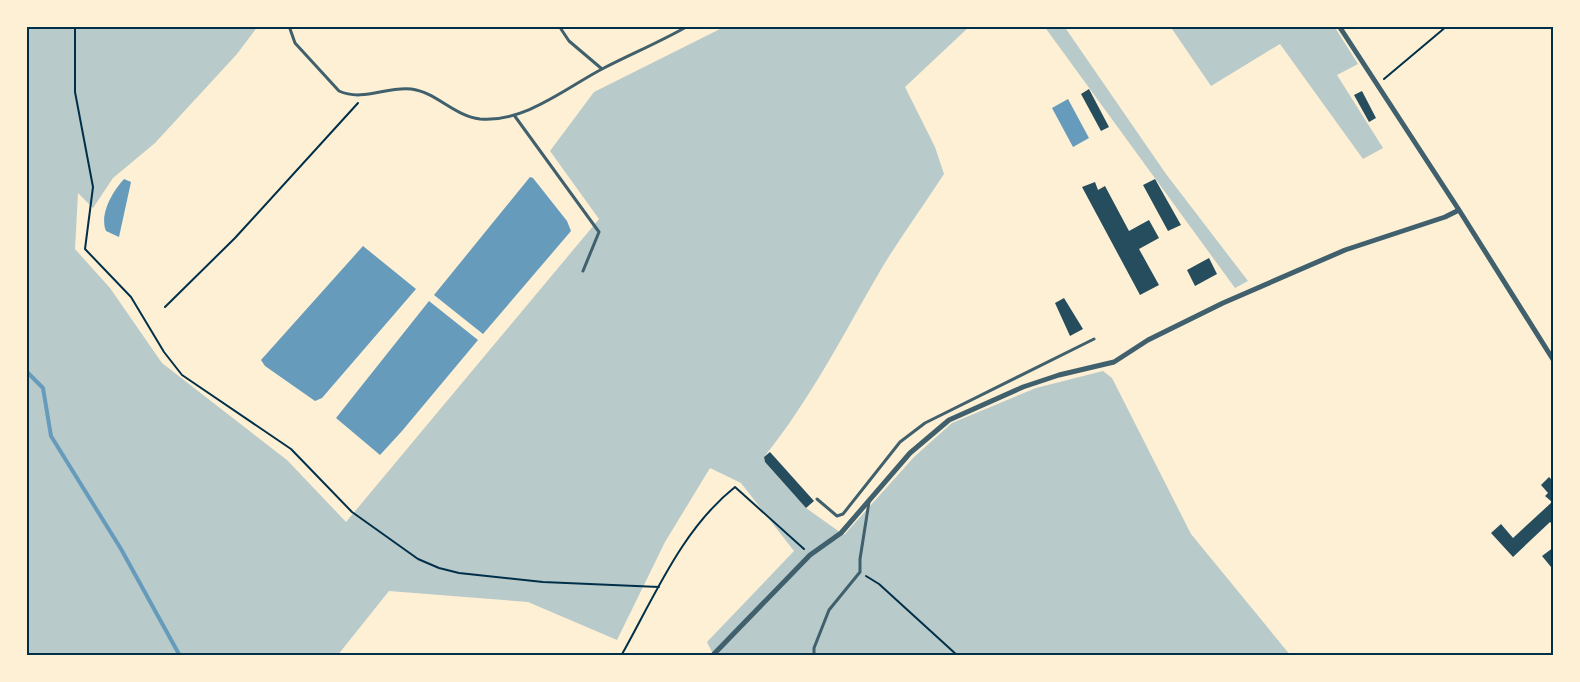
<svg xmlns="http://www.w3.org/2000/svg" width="1580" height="682" font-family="Signika,sans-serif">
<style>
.green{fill:#b9caca}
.water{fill:#669bbc}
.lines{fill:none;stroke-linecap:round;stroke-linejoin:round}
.stream{stroke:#669bbc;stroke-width:4}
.building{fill:#264d5e}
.path{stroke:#003049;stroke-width:2}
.service{stroke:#3f606c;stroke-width:3}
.minor{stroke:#3f606c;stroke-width:5}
.neatline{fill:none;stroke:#003049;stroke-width:2}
</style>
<rect width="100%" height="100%" fill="#fdf0d5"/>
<path class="green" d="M 26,26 L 258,26 L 237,54 L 155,143 L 113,178 L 93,208 L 78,193 L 75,249 L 110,288 L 162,363 L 287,460 L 346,522 L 599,219 L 550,151 L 594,92 L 726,26 L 970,26 L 905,87 L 935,147 L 944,174 C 924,205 902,235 883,266 C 845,331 811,399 764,457 L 765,462 L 806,508 L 844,535 L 914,457 L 952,423 L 1036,388 L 1103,371 L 1112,378 L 1191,534 L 1291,656 L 714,656 L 707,642 L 794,551 L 741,483 L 710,468 L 665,542 L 617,640 L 528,602 L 389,591 L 337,656 L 26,656 Z
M 1044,26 L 1064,26 L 1166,174 L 1248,281 L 1235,288 Z
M 1170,26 L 1334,26 L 1358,64 L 1337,75 L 1383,148 L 1363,159 L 1280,44 L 1211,86 Z"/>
<path class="water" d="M 1068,99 L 1089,138 L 1073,147 L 1052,108 Z
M 530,177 L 533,178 L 567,221 L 571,231 L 483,334 L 434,295 Z
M 124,179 L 131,182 L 119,237 L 106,231 C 99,214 113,191 124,179 Z
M 363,246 L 416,289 L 322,398 L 315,401 L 265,366 L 261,360 Z
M 429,301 L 478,340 L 402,431 L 380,455 L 336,418 Z"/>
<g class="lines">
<path class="stream" d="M 26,371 L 43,388 L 51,436 L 121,549 L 180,656"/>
</g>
<path class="building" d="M 1089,89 L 1109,127 L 1101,131 L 1081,94 Z
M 1362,91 L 1376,118 L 1369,122 L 1354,95 Z
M 1155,179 L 1181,225 L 1168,231 L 1143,185 Z
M 1095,182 L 1098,190 L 1105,186 L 1129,231 L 1149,220 L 1159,238 L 1139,249 L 1159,285 L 1140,295 L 1082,187 Z
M 1209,258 L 1217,274 L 1195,286 L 1187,270 Z
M 1064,298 L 1083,329 L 1070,336 L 1055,303 Z
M 770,452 L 814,501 L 806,508 L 765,462 L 764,457 Z
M 1549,477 L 1554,482 L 1554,526 L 1550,522 L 1513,557 L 1491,533 L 1501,524 L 1513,538 L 1552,502 L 1545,496 L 1548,493 L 1541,485 Z
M 1554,547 L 1554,564 L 1551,567 L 1542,556 Z"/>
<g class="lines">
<path class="path" d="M 75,26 L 75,92 L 93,187 L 85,249 L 131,297 L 164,352 L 182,375 L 291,449 L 352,512 L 418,559 L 439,568 L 459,573 L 543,582 L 659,587
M 1384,79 L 1447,26
M 165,307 L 235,238 L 358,103
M 866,576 L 879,584 L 958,656
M 621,656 C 654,598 681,530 735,487 L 804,549"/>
<path class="service" d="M 289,26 L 295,43 L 339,91 C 363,102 387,86 411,89 C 436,92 454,116 480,119 C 524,123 566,88 602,69 C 631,54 660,42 688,26
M 559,26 L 569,41 L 602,69
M 514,115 L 599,232 L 583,271
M 817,499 L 837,516 L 843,514 L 900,442 L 925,423 L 1094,339
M 814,656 L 814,648 L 829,610 L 860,572 L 860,559 L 869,502"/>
<path class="minor" d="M 1339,26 L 1459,210 L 1554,361
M 712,656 L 810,555 L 841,533 L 910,453 L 949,420 L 1023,387 L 1059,375 L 1114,362 L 1148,340 L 1223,303 L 1345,250 L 1445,217 L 1459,210"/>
</g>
<rect width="1580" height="682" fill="none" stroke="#fdf0d5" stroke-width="55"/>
<rect x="28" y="28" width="1524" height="626" class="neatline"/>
</svg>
